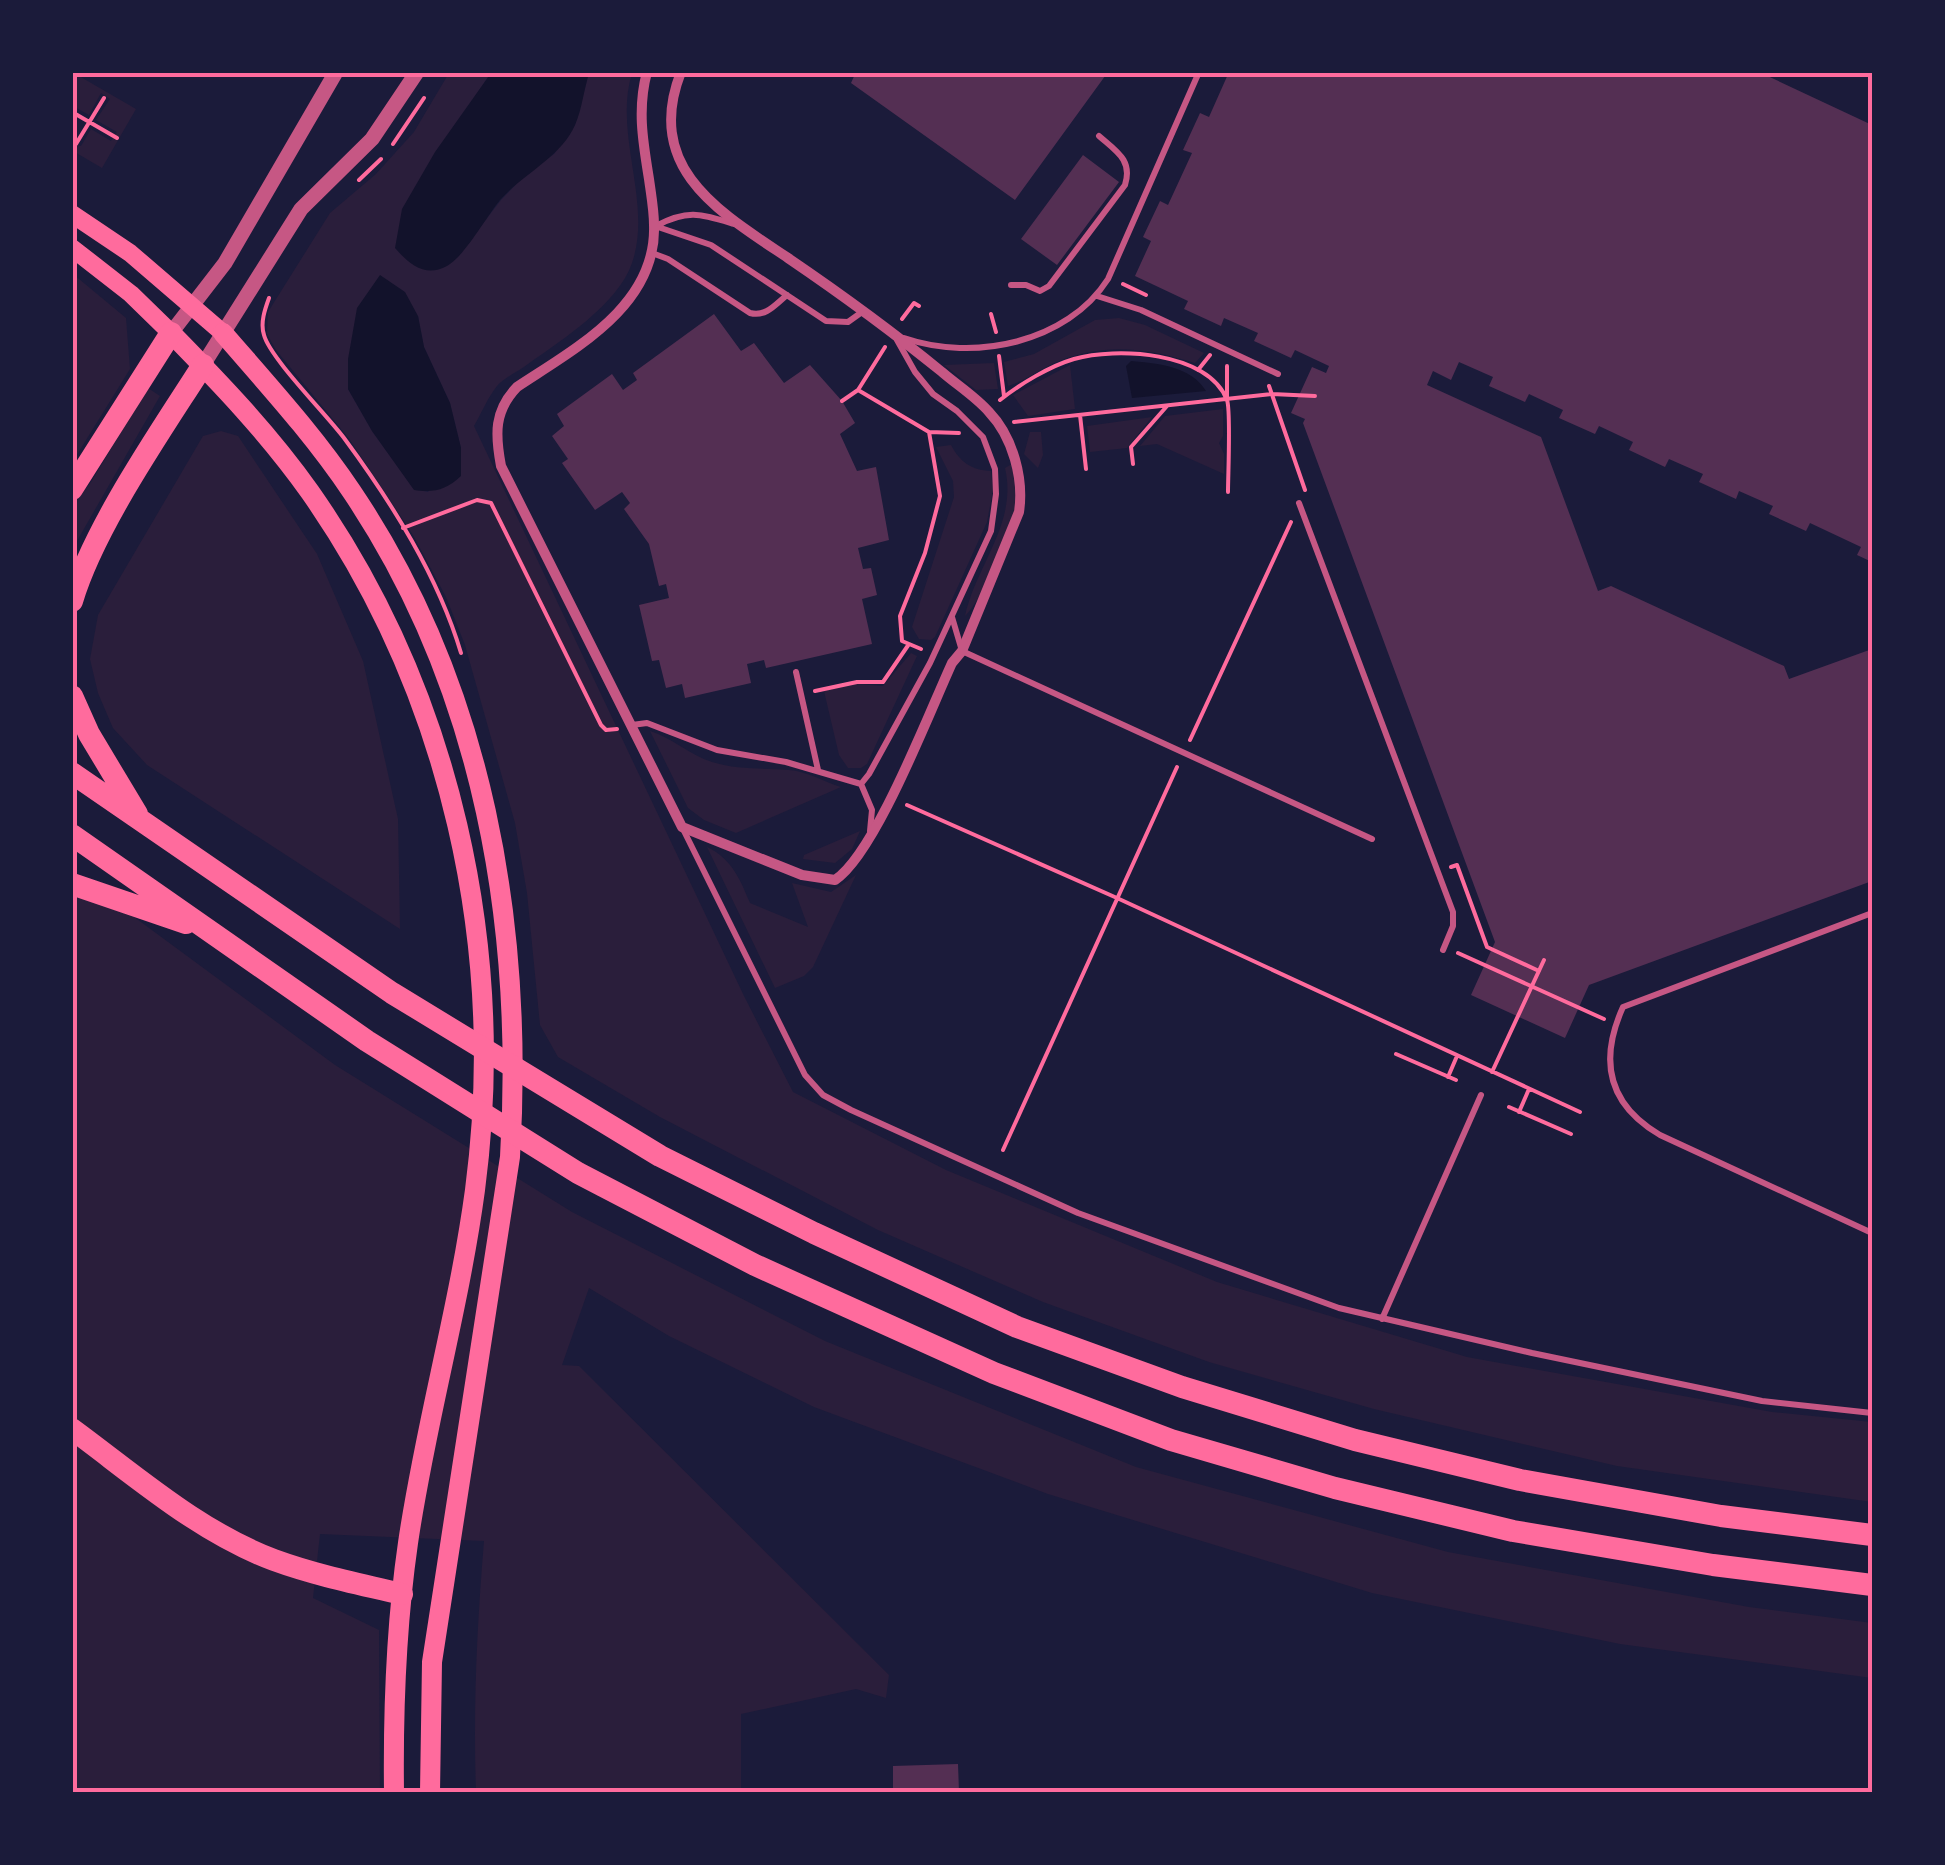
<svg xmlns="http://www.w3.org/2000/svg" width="1945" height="1865" font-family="Barlow,sans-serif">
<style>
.green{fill:#2a1e3b;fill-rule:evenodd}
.water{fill:#12122b}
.building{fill:#542f53}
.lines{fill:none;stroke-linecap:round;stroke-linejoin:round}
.path{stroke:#ff6b9d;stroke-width:4}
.service{stroke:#c65784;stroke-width:6}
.minor{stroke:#c65784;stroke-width:10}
.tertiary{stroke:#c65784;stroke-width:15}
.secondary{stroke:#ff6b9d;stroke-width:18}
.primary{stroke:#ff6b9d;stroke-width:20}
.motorway{stroke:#ff6b9d;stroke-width:22}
.neatline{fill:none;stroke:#ff6b9d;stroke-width:4}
</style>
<rect width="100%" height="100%" fill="#1b1b3a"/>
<path class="green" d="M 73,73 L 81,73 L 79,76 L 136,109 L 102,168 L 73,151 L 73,144 L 81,146 L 91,129 L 111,141 L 117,132 L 96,120 L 110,99 L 101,93 L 89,115 L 73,106 Z
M 449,73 L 491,73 L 474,98 L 464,248 L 501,200 L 527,173 L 554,154 L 575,125 L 589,73 L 632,73 C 613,135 653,202 632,263 C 618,304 562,340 528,364 C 519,371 505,377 497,386 C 488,397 481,414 474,426 L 744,996 L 793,1092 L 946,1170 L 1217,1282 L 1467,1357 L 1772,1412 L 1872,1422 L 1872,1502 L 1617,1466 L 1374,1409 L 1209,1362 L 1043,1302 L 878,1230 L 660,1117 L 558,1057 L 540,1025 L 527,893 L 515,823 L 465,645 L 446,597 L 413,535 L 350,440 L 276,350 L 267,334 L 268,312 L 330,213 L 376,174 L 414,132 ZM 418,316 L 424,347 L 450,403 L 461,448 L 428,492 L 414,489 L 372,431 L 348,389 Z
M 73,274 L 126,318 L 130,369 L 73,461 Z
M 1119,318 L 1145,325 L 1204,353 L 1195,363 C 1147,348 1105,342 1057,362 C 1040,369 1025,381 1008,386 L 1004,362 L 1034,354 L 1095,320 Z
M 994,363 L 998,389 L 976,390 L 944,365 Z
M 1070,365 L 1075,409 L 1028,416 L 1013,395 Z
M 148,388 L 160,396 L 73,548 L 73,505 L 91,482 Z
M 1223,409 L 1223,436 L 1219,443 L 1224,454 L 1224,474 L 1157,444 L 1140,446 L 1165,416 Z
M 1152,417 L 1127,448 L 1090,452 L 1087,426 Z
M 221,431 L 238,436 L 317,554 L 363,661 L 398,819 L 400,929 L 147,765 L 113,728 L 98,693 L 90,659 L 98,615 L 203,436 Z
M 1030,432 L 1041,432 L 1043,455 L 1038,468 L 1024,454 Z
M 951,445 C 960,462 971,470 991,471 L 993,490 L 987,522 L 935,637 L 931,640 L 919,639 L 912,627 L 954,497 L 953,481 L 936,447 Z
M 1012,464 C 1014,482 1018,500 1014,518 C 1008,542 982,600 965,616 C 976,565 1018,523 1005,468 Z
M 911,653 L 917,656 L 867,764 L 861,768 L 848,768 L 839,755 L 824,691 L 857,684 L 883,686 Z
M 650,731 C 672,738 690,755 712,762 C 738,770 763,768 789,770 C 806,771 825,782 841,787 L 736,833 L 704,820 L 688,808 Z
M 860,831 L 852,849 L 835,863 L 803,859 L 804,855 Z
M 707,847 C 732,859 740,879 750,903 L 808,927 L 792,883 L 831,892 L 856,875 L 813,967 L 804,976 L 775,988 Z
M 73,872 L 335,1065 L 572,1212 L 825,1341 L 1136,1467 L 1448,1552 L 1749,1607 L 1872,1623 L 1872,1678 L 1620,1644 L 1372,1593 L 1048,1494 L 814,1407 L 669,1336 L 589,1288 L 562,1365 L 579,1366 L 889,1675 L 886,1698 L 856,1689 L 741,1714 L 741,1792 L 476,1792 C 473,1707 477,1625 484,1541 L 320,1534 L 313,1598 L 379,1630 L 380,1792 L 73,1792 Z"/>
<path class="water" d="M 491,73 L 589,73 C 584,89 582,109 575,125 C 561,157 523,174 500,200 C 486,217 465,256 447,266 C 425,278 409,264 395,248 L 402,209 L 435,152 Z
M 380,275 L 405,292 L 418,316 L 424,347 L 450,403 L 461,448 L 461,476 C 446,490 434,493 414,490 L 372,431 L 348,389 L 348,359 L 357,308 Z
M 1131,361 C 1158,363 1192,367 1206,391 L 1132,398 L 1126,366 Z"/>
<path class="building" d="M 856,72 L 1108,72 L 1015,200 L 851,83 Z
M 1229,72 L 1759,72 L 1872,125 L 1872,562 L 1857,555 L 1861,547 L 1810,523 L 1806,531 L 1769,514 L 1773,506 L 1739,491 L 1736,499 L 1699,482 L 1703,474 L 1669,459 L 1665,467 L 1629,450 L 1633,442 L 1599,426 L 1595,434 L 1559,418 L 1563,410 L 1529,394 L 1525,402 L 1489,386 L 1493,377 L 1459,362 L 1451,380 L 1433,371 L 1427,385 L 1541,437 L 1598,591 L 1611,586 L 1784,666 L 1789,679 L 1872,649 L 1872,881 L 1589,985 L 1565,1038 L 1471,995 L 1495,942 L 1303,423 L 1305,419 L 1291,413 L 1312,367 L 1326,373 L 1329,366 L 1295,350 L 1291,358 L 1254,341 L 1258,333 L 1224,318 L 1221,326 L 1184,309 L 1188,301 L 1135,276 L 1151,241 L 1143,237 L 1160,201 L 1168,205 L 1192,153 L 1183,150 L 1200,113 L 1209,117 Z
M 1083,155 L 1119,182 L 1057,265 L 1021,239 Z
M 714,314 L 741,351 L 754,343 L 784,383 L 810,365 L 842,401 L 855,423 L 840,434 L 857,471 L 876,467 L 889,540 L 858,548 L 863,569 L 871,568 L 877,595 L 862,599 L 872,644 L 766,668 L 764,660 L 747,664 L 751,683 L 685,698 L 682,684 L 666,688 L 659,660 L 652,661 L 639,605 L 669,598 L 666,584 L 659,586 L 649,544 L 624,509 L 630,503 L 622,492 L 595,510 L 562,463 L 568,459 L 552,436 L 564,426 L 557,414 L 612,374 L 623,390 L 637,380 L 633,373 Z
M 958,1764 L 959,1792 L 893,1792 L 893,1766 Z"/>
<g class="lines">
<path class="path" d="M 72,112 L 117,138
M 76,144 L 104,98
M 393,144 L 424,98
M 359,180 L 381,159
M 1123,284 L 1146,295
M 269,298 C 265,309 260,323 264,335 C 270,358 327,415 344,438 C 392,503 438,576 461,653
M 991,314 L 996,332
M 902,319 L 914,303 L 919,306
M 999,356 L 1004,396
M 1198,370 L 1210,355
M 1269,386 L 1305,490
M 858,390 L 929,432 L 940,496 L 925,553 L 900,616 L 902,641 L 921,649
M 1000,400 C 1020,384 1050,366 1074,359 C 1115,347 1208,351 1227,400 C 1231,411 1228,475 1228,492
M 1227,400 L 1227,366
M 842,401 L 858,390 L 885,347
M 1080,415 L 1086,469
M 1014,422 L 1272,394 L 1315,396
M 929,432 L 959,433
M 1133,464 L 1131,447 L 1167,406
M 403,528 L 477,500 L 491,503 L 601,725 L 606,730 L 617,729
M 815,691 L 857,682 L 883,682 L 909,644
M 1190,740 L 1291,522
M 907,805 L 1117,898 L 1580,1112
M 1451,867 L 1457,865 L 1487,947 L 1539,971
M 1458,953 L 1604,1019
M 1396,1054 L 1456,1080
M 1492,1072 L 1544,960
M 1448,1077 L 1457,1056
M 1509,1107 L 1571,1134
M 1519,1112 L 1529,1089
M 1003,1150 L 1177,767"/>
<path class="service" d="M 655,226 L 711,245 L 826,321 L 848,322 L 862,312
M 656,226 C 688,209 701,214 734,224
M 652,253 L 668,259 L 750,313 C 766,317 775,305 787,295
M 1011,285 L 1026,285 L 1040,291 L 1049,286 L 1125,185 C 1133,160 1116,151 1099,136
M 1097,296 L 1141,310 L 1278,374
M 904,338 C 974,362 1067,343 1108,279 L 1199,72
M 1299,503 L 1453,912 L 1453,926 L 1443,950
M 952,617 L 962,651 L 1372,839
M 796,672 L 818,770
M 632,725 L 647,723 L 717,750 L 786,762 L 861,784 L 872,810 L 870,831
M 861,784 L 869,774 L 930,663 L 991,531 L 996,494 L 995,469 L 983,437 L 957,411 L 933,394 L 915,372 L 897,340
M 683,829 L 805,1075 L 823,1095 L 851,1110 L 1078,1213 L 1339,1308 L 1532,1353 L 1762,1401 L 1872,1413
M 1872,913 L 1623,1007 C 1599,1060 1607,1104 1660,1135 L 1872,1233
M 1382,1319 L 1481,1095"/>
<path class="minor" d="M 647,72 C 637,109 643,142 649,179 C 651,194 654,210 654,225 C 657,306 574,349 517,387 C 494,411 495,434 501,466 L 682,827 L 802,875 L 835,880 C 875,854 929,713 952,663 L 962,651 L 1019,512 C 1024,479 1013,437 989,412 C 976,397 957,385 942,372 C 893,332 841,294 788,258 C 721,213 643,169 681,72"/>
<path class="tertiary" d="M 171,333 L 225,263 L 336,72
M 203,365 L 301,209 L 372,139 L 417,72"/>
<path class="secondary" d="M 72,214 L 130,253 L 223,333
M 72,248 L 131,294 L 171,333"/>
<path class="primary" d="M 171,333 C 220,383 269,434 310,492 C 451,693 507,947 475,1190 C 459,1309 425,1425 408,1543 C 396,1626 393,1709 394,1792
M 223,333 C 267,384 314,435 352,492 C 484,688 524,925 510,1157 L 432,1662 L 430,1792"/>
<path class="motorway" d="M 72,489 L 171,333
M 72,601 C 94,527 161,431 203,365
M 72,696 L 89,734 L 137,814
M 72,773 L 392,993 L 660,1156 L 814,1233 L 1017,1327 L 1182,1387 L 1355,1440 L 1520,1480 L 1721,1516 L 1872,1535
M 72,835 L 367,1041 L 578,1173 L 755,1265 L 994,1373 L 1171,1440 L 1335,1488 L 1513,1531 L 1713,1565 L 1872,1585
M 72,884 L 186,923
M 72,1429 C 136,1476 199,1532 274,1560 C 315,1575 359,1584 402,1594"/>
</g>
<rect width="1945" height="1865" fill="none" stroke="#1b1b3a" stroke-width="150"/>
<rect x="75" y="75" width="1795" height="1715" class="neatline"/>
</svg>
